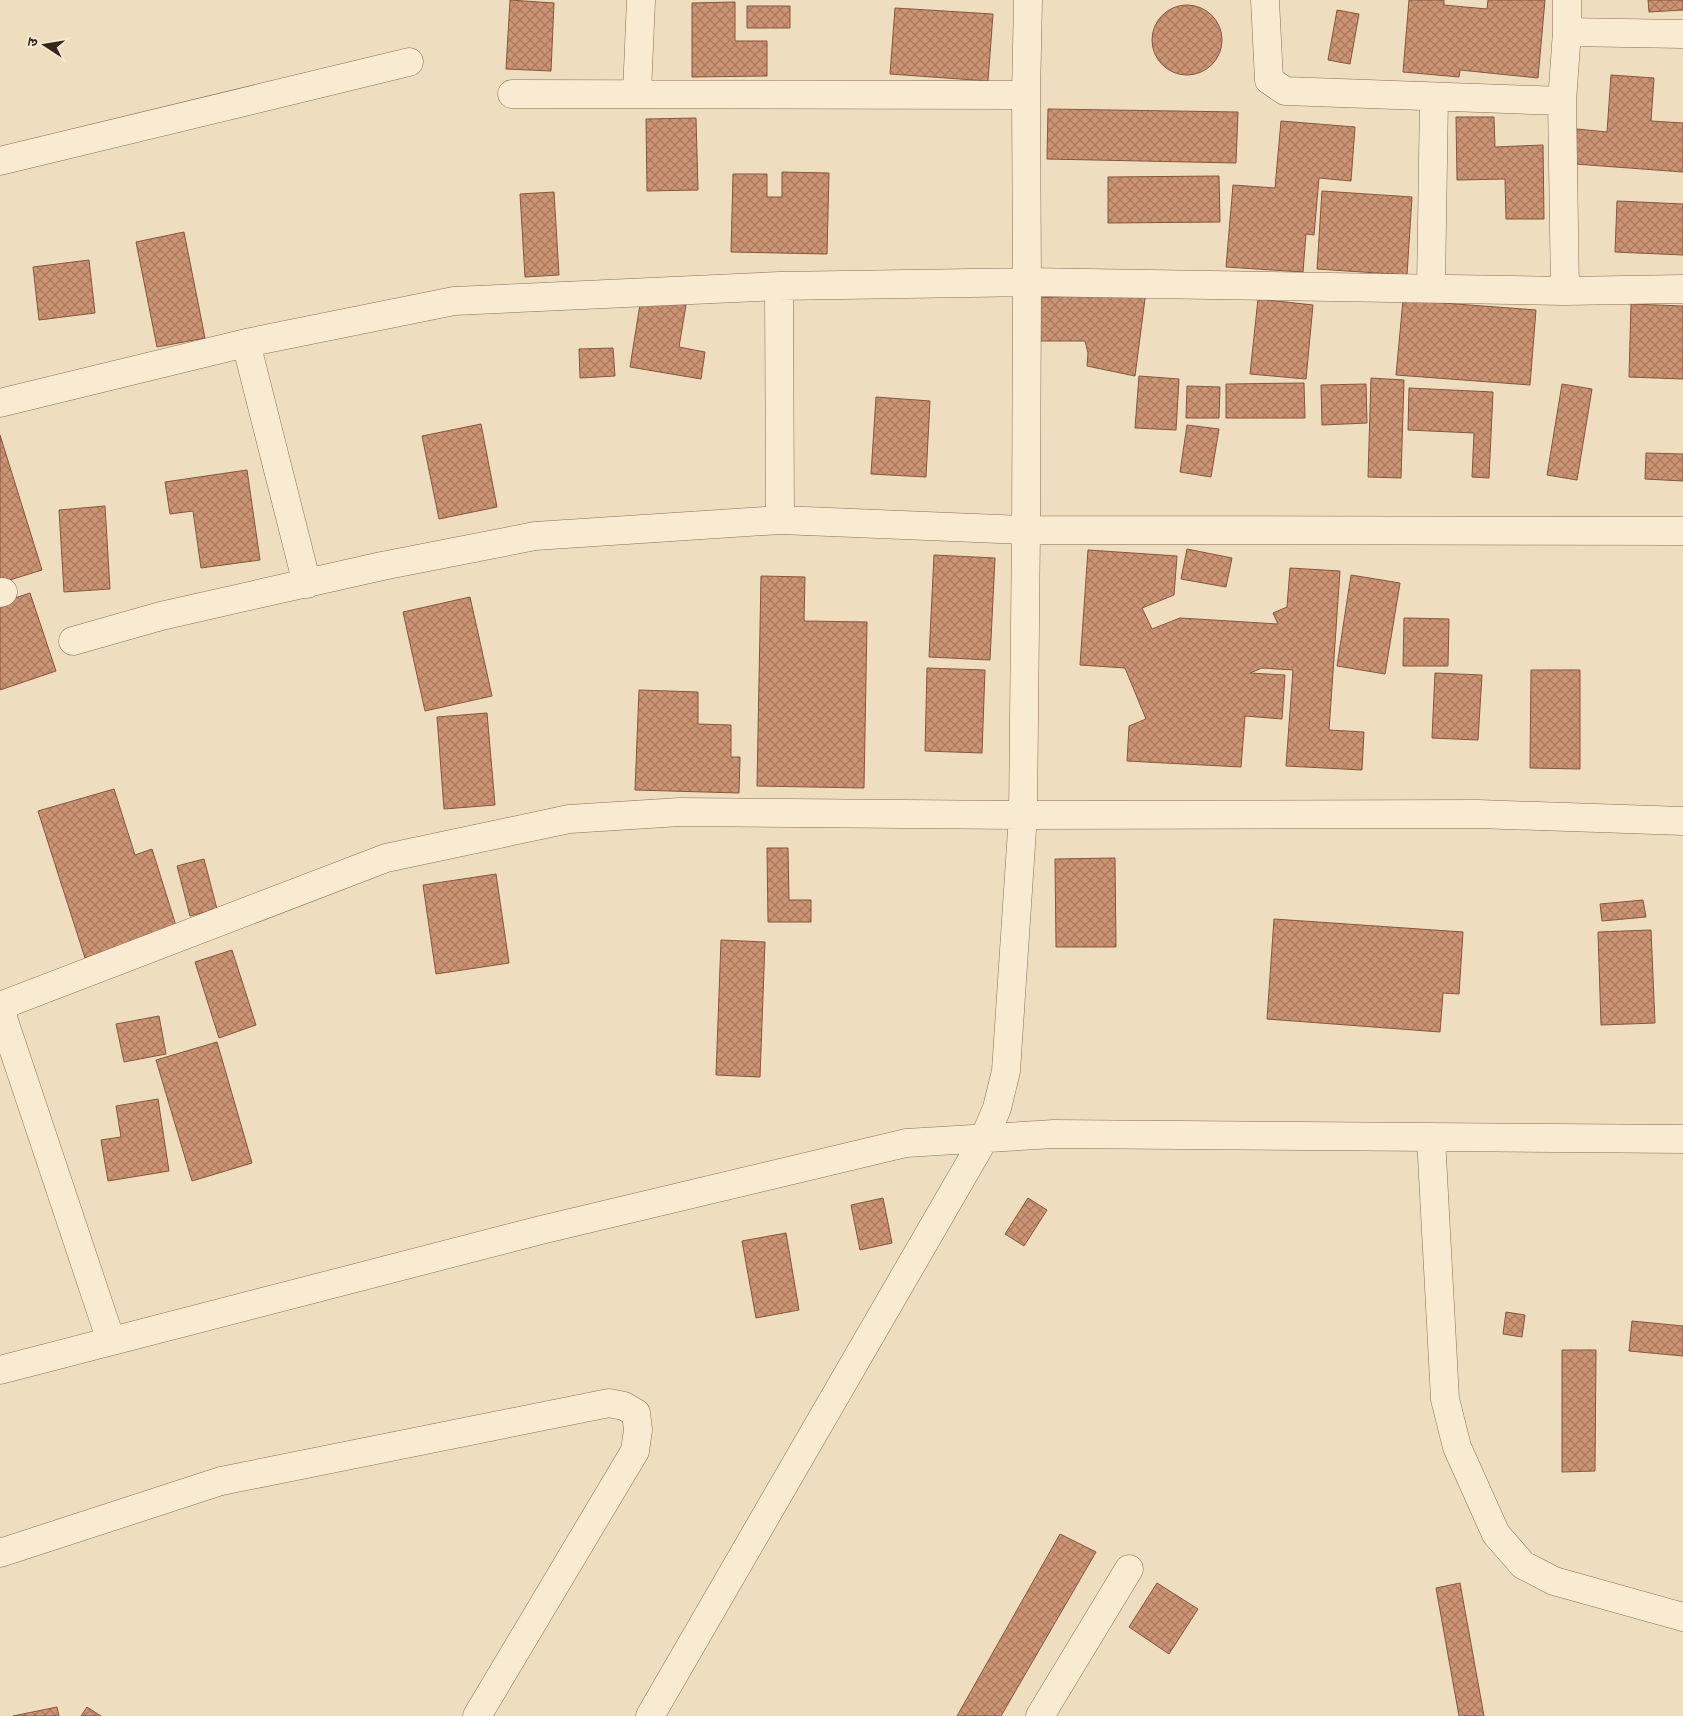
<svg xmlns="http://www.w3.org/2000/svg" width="1683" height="1716" font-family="'Noto Serif','Noto Sans Devanagari',serif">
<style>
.building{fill:url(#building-cross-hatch);stroke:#86563d}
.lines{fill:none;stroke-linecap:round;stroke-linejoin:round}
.minor-casing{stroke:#876e57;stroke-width:29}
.minor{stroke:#f9ebd2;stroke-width:28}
</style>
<defs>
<pattern id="building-cross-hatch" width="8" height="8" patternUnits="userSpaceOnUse" patternTransform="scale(1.25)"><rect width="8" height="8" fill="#cd9474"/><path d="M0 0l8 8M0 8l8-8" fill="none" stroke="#a7795e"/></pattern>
</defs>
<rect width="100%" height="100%" fill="#eeddbf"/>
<path class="building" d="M 510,0 L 554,3 L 551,71 L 506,69 Z
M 1409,0 L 1444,0 L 1444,5 L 1487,9 L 1488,0 L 1545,0 L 1538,78 L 1460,70 L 1459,77 L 1403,72 Z
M 1648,0 L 1683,0 L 1683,10 L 1649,12 Z
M 735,2 L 735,41 L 767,41 L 767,76 L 692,77 L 692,3 Z
M1152 40a35 35 0 1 1 70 0a35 35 0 1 1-70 0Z
M 747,6 L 790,6 L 790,28 L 747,28 Z
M 895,8 L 993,14 L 988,81 L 890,74 Z
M 1337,10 L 1359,14 L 1350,64 L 1328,60 Z
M 1611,75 L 1654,78 L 1651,121 L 1683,123 L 1683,172 L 1575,164 L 1577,129 L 1607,132 Z
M 1048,109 L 1238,112 L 1236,163 L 1047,159 Z
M 1456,117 L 1494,117 L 1495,147 L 1543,145 L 1544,219 L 1506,219 L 1505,179 L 1457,180 Z
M 696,118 L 698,190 L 647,191 L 646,119 Z
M 1281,121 L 1355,127 L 1351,181 L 1319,178 L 1314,235 L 1306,234 L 1303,272 L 1226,267 L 1233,185 L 1275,188 Z
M 782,172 L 829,173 L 827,254 L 731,252 L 733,174 L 767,174 L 767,197 L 782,197 Z
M 1219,176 L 1220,222 L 1108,223 L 1108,177 Z
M 1322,191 L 1412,197 L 1407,275 L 1317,269 Z
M 554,192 L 559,275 L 525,277 L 520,194 Z
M 1617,201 L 1683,204 L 1683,255 L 1615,252 Z
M 184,232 L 205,338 L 157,347 L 136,242 Z
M 89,260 L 95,313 L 39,320 L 33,267 Z
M 1146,291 L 1135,376 L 1087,366 L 1088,353 L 1085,341 L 1041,341 L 1039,298 Z
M 641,298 L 686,305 L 679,347 L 705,352 L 701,379 L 630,367 Z
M 1258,299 L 1313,305 L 1306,379 L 1250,374 Z
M 1403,300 L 1536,310 L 1530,385 L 1396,375 Z
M 1631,304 L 1683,306 L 1683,379 L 1629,377 Z
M 613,348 L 615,376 L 580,378 L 579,349 Z
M 1139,376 L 1179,379 L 1176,430 L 1135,428 Z
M 1371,378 L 1404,380 L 1401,478 L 1368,477 Z
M 1304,383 L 1305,418 L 1226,418 L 1226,384 Z
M 1366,384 L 1367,423 L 1322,425 L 1321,385 Z
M 1562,384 L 1592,389 L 1577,480 L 1547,475 Z
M 1187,386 L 1220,387 L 1219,418 L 1186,418 Z
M 1409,388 L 1493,392 L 1489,478 L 1472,477 L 1474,433 L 1408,430 Z
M 876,397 L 930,401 L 926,477 L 871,474 Z
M 481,424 L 497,507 L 439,519 L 422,436 Z
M 1187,425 L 1219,429 L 1211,477 L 1180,472 Z
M 0,435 L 42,570 L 0,583 Z
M 1646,453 L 1683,454 L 1683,481 L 1645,479 Z
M 247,470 L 260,560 L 201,568 L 193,511 L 170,514 L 165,482 Z
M 105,506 L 110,589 L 64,592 L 59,510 Z
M 1187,549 L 1232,558 L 1226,587 L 1181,579 Z
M 1088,550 L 1177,556 L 1174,595 L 1142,608 L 1152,629 L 1180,618 L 1278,624 L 1273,613 L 1287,607 L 1290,568 L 1340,571 L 1329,730 L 1364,732 L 1362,770 L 1286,766 L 1293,670 L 1262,668 L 1250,673 L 1285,675 L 1282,719 L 1245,716 L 1241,767 L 1127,761 L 1129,726 L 1146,719 L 1125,668 L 1080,665 Z
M 934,555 L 995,558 L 990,660 L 929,657 Z
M 1351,575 L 1400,583 L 1385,674 L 1337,666 Z
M 761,576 L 805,577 L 804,621 L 867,622 L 864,788 L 757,786 Z
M 30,593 L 56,671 L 0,690 L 0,603 Z
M 470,597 L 492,696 L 425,711 L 403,612 Z
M 1404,618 L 1449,619 L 1448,666 L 1403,666 Z
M 927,668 L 985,670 L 982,753 L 925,751 Z
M 1531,670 L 1580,670 L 1580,769 L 1530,768 Z
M 1435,673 L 1482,675 L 1478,740 L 1432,738 Z
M 639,690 L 698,692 L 698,724 L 731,725 L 731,757 L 740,757 L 739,793 L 635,790 Z
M 487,713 L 495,805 L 444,809 L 437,717 Z
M 114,789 L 135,855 L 152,849 L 177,929 L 85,958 L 38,811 Z
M 767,848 L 788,848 L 789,900 L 811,900 L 811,922 L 768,922 Z
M 1115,858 L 1116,947 L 1056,947 L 1055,859 Z
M 204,859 L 217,909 L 190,916 L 177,866 Z
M 496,874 L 509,963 L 436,974 L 423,885 Z
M 1643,900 L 1646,917 L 1602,921 L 1600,904 Z
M 1274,919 L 1463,932 L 1459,994 L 1443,993 L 1440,1032 L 1267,1019 Z
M 1651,930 L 1655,1023 L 1601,1025 L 1598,932 Z
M 721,940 L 765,942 L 760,1077 L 716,1075 Z
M 232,950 L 256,1025 L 219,1038 L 195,962 Z
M 159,1016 L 166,1054 L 124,1062 L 116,1024 Z
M 217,1042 L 252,1163 L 192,1181 L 156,1060 Z
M 158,1099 L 169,1171 L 108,1181 L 101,1140 L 121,1137 L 116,1106 Z
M 883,1198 L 892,1243 L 860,1250 L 851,1205 Z
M 1028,1198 L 1047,1210 L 1024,1246 L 1005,1234 Z
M 786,1233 L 799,1310 L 756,1318 L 742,1241 Z
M 1506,1312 L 1525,1315 L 1522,1337 L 1503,1334 Z
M 1632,1321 L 1683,1326 L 1683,1356 L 1629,1351 Z
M 1562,1350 L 1596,1350 L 1595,1471 L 1562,1472 Z
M 1060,1534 L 1096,1552 L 1001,1716 L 957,1716 Z
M 1157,1583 L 1198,1609 L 1169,1654 L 1129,1627 Z
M 1460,1583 L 1484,1716 L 1459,1716 L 1436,1588 Z
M 57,1707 L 59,1716 L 13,1716 Z
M 87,1707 L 101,1716 L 81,1716 Z"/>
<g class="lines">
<defs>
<path id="minor" d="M 1265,0 L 1269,80 L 1285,91 L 1562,101
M 1567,32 L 1683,34
M 637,93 L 641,0
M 512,94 L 1026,95
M 0,161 L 409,62
M 779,286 L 780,520
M 1431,287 L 1434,98
M 1565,291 L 1562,101 L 1567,32 L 1567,0
M 246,343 L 307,584
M 0,403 L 246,343 L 454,301 L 779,286 L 1027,282 L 1026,95 L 1028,0
M 0,593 L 3,592
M 73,641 L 161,616 L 382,566 L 535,536 L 780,520 L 1026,530 L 1027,282 L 1565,291 L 1683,289
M 0,1006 L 386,858 L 569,819 L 680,812 L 1023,815 L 1478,814 L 1683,821
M 0,1009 L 111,1341
M 1431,1138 L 1445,1399 L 1457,1447 L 1496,1534 L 1523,1565 L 1554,1581 L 1683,1617
M 0,1370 L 541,1230 L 906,1143 L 1054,1134 L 1683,1139
M 0,1553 L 221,1481 L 609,1403 L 624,1406 L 636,1413 L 638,1430 L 635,1451 L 477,1716
M 650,1716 L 984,1139 L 997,1108 L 1006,1071 L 1023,815 L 1026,530 L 1683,531
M 1040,1716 L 1129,1569"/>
</defs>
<use href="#minor" class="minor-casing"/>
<use href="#minor" class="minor"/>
</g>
<g transform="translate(45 45) rotate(282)" stroke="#f5e8cf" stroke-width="4" paint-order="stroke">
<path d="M0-4L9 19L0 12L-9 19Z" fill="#36271c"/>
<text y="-8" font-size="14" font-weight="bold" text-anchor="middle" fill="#36271c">उ</text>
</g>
</svg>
